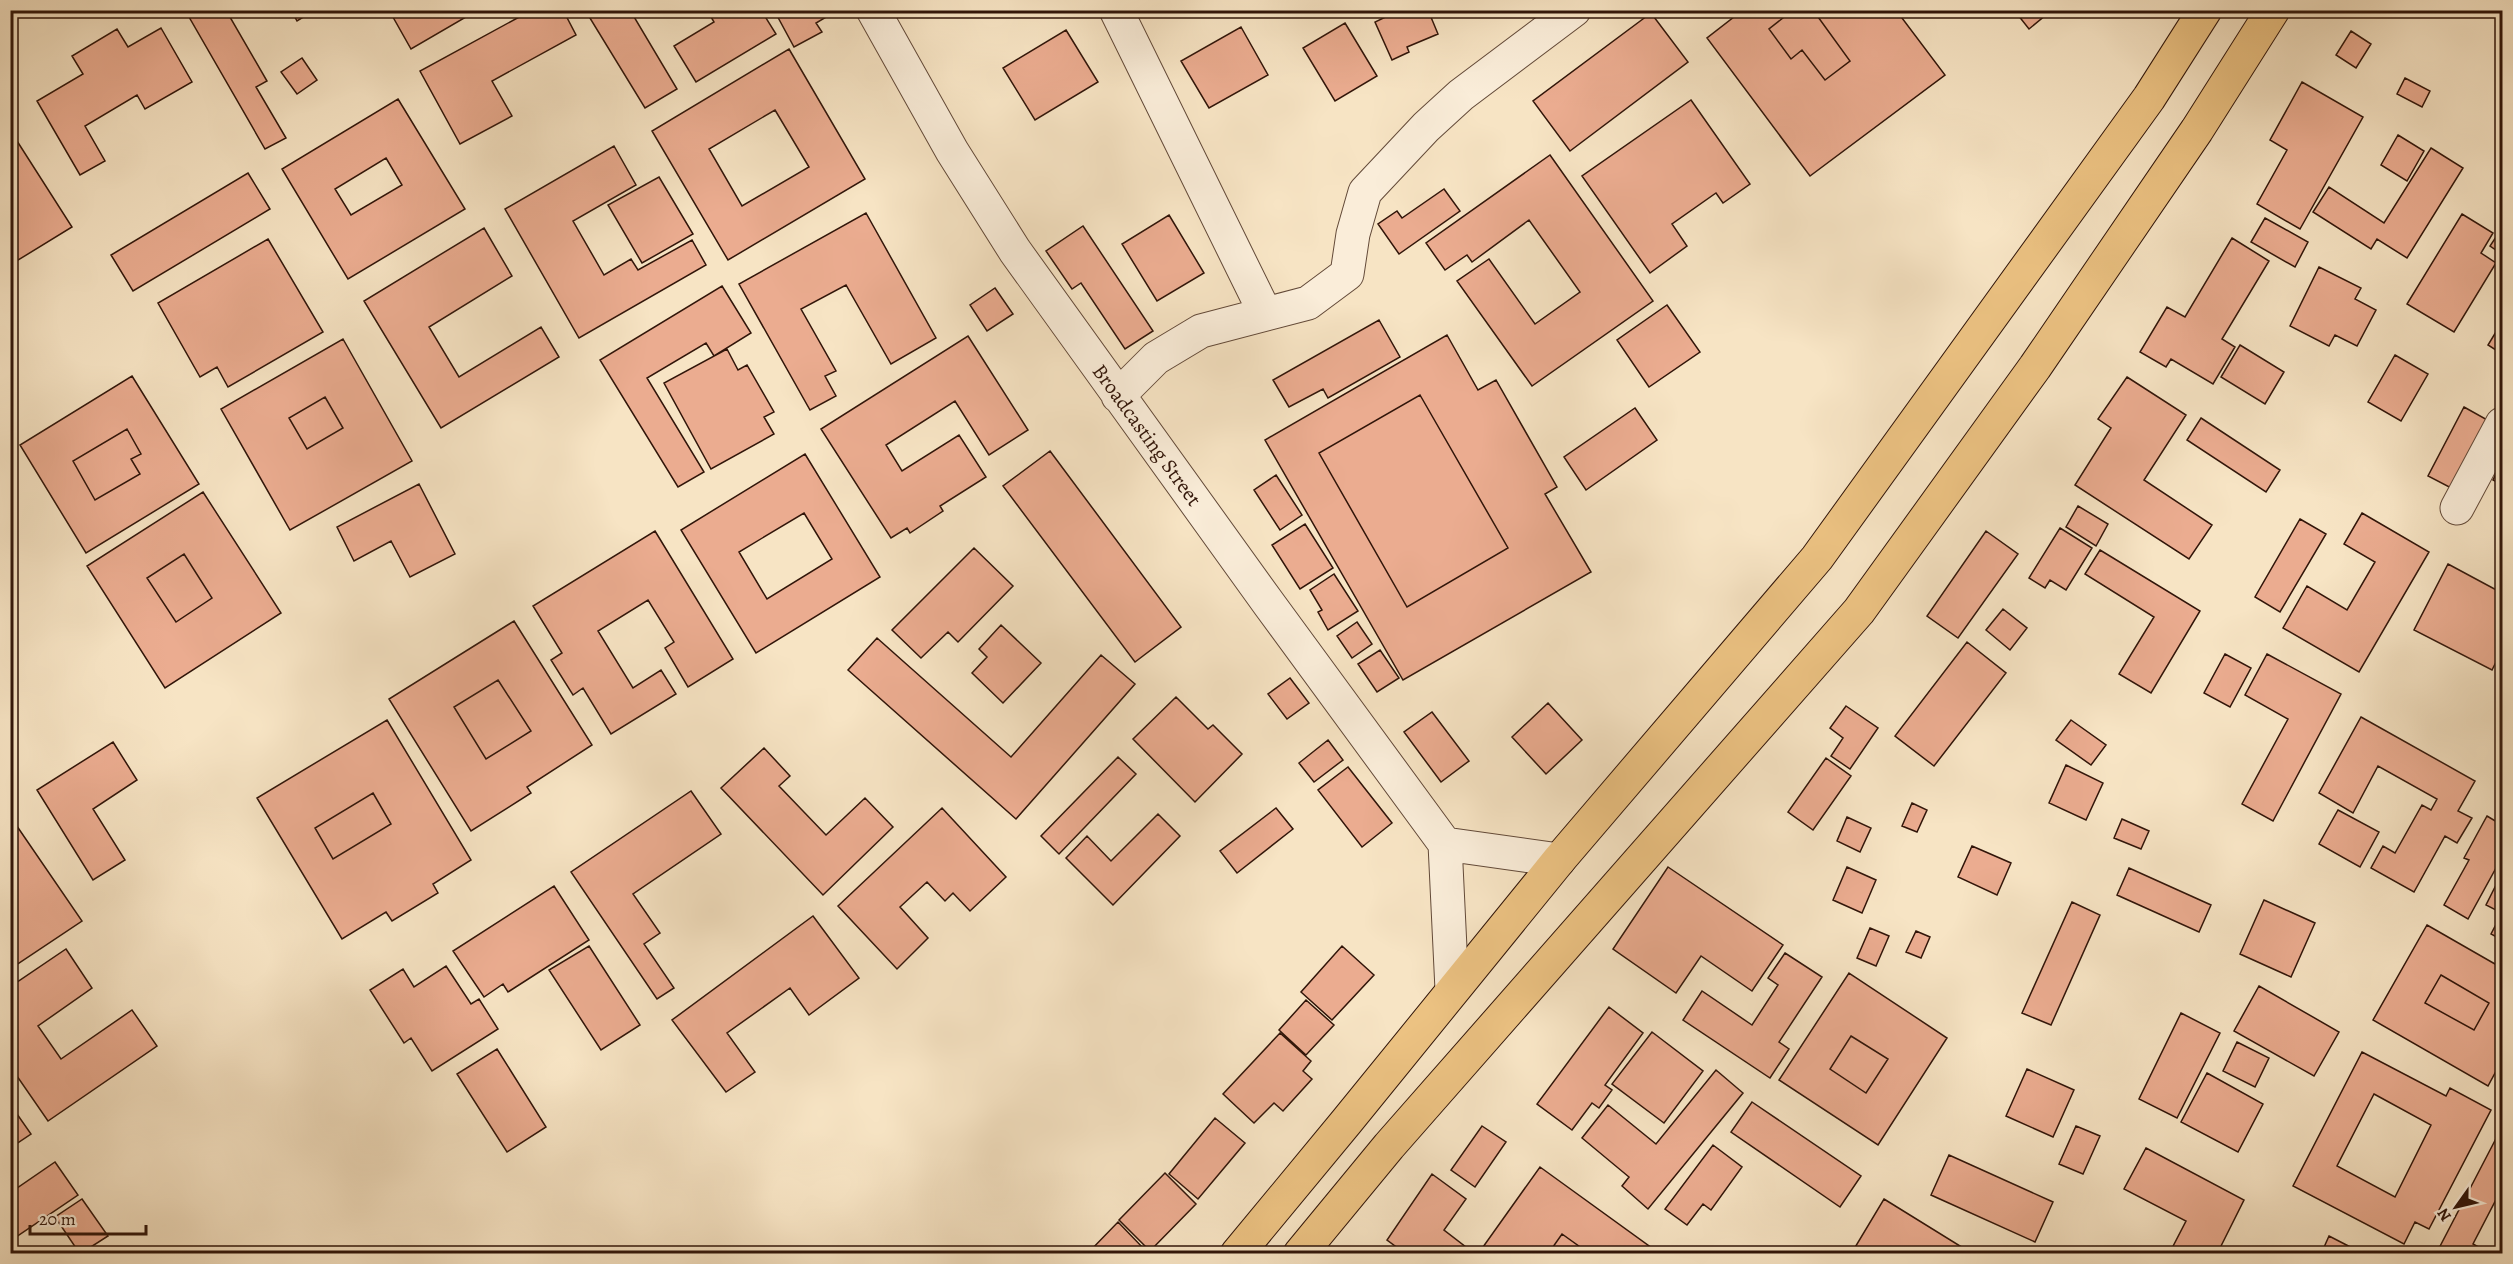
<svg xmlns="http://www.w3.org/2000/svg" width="2513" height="1264" font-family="Alegreya,serif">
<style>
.building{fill:#ebac90;stroke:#311509;stroke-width:1.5;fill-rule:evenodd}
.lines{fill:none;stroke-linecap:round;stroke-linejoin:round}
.street-casing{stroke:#624938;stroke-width:35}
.highway-casing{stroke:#311509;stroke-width:35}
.street{stroke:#faedd9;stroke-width:33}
.highway{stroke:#ecc282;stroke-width:33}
.labels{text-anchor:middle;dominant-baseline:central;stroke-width:4.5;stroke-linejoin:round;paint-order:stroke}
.street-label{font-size:21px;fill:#311509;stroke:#faedd9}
</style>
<rect width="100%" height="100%" fill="#f7e4c4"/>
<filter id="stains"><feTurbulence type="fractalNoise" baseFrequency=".00333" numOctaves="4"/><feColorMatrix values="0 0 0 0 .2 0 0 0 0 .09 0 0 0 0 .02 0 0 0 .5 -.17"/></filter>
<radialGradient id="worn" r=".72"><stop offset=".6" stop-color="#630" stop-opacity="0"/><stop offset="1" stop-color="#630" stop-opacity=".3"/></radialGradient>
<path class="building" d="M 185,10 L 230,10 L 227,12 L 267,81 L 256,87 L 286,138 L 265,149 Z
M 291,10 L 315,10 L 297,21 Z
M 389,10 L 478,10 L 411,49 Z
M 532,10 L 563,10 L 576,35 L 492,81 L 512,116 L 460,144 L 420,71 Z
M 585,10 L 630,10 L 677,89 L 645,108 Z
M 707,10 L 761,10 L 776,34 L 696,82 L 674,46 L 714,22 Z
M 774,10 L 825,10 L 828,16 L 816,23 L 822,32 L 794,47 Z
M 1400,10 L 1428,10 L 1438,34 L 1407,47 L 1409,52 L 1392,60 L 1375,22 Z
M 1743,10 L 1793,10 L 1769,29 L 1791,59 L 1802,50 L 1825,80 L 1850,61 L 1813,10 L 1896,10 L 1945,75 L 1810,176 L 1707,38 Z
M 1793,10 L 1813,10 L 1850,61 L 1825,80 L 1802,50 L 1791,59 L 1769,29 Z
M 2014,10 L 2052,10 L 2029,29 Z
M 1651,13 L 1688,62 L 1570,151 L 1533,101 Z
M 1345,23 L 1377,76 L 1335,101 L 1303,48 Z
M 1241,27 L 1268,75 L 1209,108 L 1181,61 Z
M 161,28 L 192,82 L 145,109 L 137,95 L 85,126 L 105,161 L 80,175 L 37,101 L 83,74 L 72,56 L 117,29 L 128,47 Z
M 1066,30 L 1098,82 L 1035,120 L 1003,68 Z
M 2351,31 L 2371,44 L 2356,68 L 2336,55 Z
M 789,49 L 865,179 L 728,260 L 652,131 ZM 775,110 L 809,167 L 742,206 L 709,149 Z
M 302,58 L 317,80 L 297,94 L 281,72 Z
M 2405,78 L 2430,91 L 2422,107 L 2397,94 Z
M 2302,82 L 2363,117 L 2300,229 L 2257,204 L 2287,150 L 2270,140 Z
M 398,99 L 465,209 L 348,279 L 282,169 ZM 386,158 L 402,185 L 351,215 L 335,189 Z
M 1691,100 L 1750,184 L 1723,203 L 1716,193 L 1672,224 L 1687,246 L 1650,273 L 1582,176 Z
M 10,130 L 72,227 L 10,265 Z
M 2398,135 L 2424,151 L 2407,181 L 2381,165 Z
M 614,146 L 636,185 L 573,221 L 604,275 L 631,259 L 638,270 L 692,240 L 706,265 L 579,338 L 505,209 Z
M 2431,148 L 2463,168 L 2407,258 L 2377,239 L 2371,249 L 2313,212 L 2329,187 L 2384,223 Z
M 1550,155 L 1653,301 L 1532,386 L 1457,281 L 1489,259 L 1535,324 L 1580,292 L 1529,220 L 1472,262 L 1467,255 L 1445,270 L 1426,243 Z
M 248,173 L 270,209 L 133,291 L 111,255 Z
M 659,177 L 693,234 L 642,263 L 608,205 Z
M 1444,189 L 1460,211 L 1399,254 L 1378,224 L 1397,211 L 1402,218 Z
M 866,213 L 936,338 L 891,364 L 846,285 L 801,309 L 836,371 L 825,376 L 836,396 L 810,410 L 739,284 Z
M 2462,214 L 2493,233 L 2481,253 L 2496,263 L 2454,332 L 2407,304 Z
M 1169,215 L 1204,273 L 1157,301 L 1122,244 Z
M 2265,218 L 2308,242 L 2295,267 L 2251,242 Z
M 1083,226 L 1153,331 L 1125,349 L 1081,283 L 1072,289 L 1046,251 Z
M 484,228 L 512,276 L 429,327 L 459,377 L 541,327 L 559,357 L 441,428 L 364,301 Z
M 2502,228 L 2502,254 L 2490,246 Z
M 2232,238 L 2269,261 L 2222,339 L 2235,347 L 2213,384 L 2171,359 L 2166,367 L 2140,352 L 2167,307 L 2185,317 Z
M 268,239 L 323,332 L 228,387 L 217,367 L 200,377 L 158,303 Z
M 2319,267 L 2361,288 L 2355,299 L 2376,310 L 2357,346 L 2335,335 L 2329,346 L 2290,326 Z
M 722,286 L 751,333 L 714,356 L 706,343 L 647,378 L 704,472 L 678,487 L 600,360 Z
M 995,288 L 1013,314 L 987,331 L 970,305 Z
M 1667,305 L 1700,352 L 1649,387 L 1617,340 Z
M 1379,320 L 1400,357 L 1328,398 L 1323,389 L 1289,407 L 1273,380 Z
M 2502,322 L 2502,354 L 2488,345 Z
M 1447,335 L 1478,390 L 1496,380 L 1557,487 L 1545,494 L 1591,572 L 1403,680 L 1265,440 ZM 1420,395 L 1508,548 L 1407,607 L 1319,453 Z
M 968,336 L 1028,430 L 989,455 L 955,401 L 886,445 L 902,471 L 959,435 L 986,477 L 940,506 L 943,511 L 910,533 L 907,528 L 891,538 L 821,429 Z
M 343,339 L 412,461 L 290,530 L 221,409 ZM 325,397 L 343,428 L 307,449 L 289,418 Z
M 2240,345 L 2284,372 L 2265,404 L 2221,377 Z
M 727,349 L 738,370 L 747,365 L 774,412 L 764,417 L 774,434 L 711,469 L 664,383 Z
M 2395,355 L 2428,374 L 2401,421 L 2368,402 Z
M 132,376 L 199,484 L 86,553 L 20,445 ZM 127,429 L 141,454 L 131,459 L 140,474 L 95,500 L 73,461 Z
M 2127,377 L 2186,415 L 2144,480 L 2212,525 L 2189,559 L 2075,485 L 2111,428 L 2098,419 Z
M 1420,395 L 1508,548 L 1407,607 L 1319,453 Z
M 325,397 L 343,428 L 307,449 L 289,418 Z
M 2464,407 L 2491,422 L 2455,490 L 2428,476 Z
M 1635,408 L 1657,440 L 1586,490 L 1564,457 Z
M 2201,418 L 2280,470 L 2266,492 L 2187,440 Z
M 127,429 L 141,454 L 131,459 L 140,474 L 95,500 L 73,461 Z
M 1050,451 L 1181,627 L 1135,662 L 1003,486 Z
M 805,454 L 880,577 L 756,653 L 681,530 ZM 804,513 L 832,559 L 767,599 L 739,552 Z
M 2502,461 L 2502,485 L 2493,480 Z
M 1276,475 L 1302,515 L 1280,530 L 1254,490 Z
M 419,484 L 455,554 L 410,577 L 391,541 L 354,561 L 337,527 Z
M 203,492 L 281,613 L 165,688 L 87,566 ZM 184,554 L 212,598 L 176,622 L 147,578 Z
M 2078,506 L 2108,524 L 2096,546 L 2066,527 Z
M 2362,513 L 2429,552 L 2359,672 L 2283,628 L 2307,586 L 2347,610 L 2375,562 L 2344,544 Z
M 2300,519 L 2326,534 L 2280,612 L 2255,597 Z
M 1305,524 L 1333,568 L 1300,589 L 1272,545 Z
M 2060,528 L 2092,548 L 2066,590 L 2050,580 L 2045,588 L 2029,578 Z
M 655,531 L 733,659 L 688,687 L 665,648 L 674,642 L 648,600 L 598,631 L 633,688 L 661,670 L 676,694 L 611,734 L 583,688 L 573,695 L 551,660 L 562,653 L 533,606 Z
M 1986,531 L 2018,554 L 1958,638 L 1927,616 Z
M 974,548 L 1013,586 L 958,642 L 948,632 L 921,658 L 892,630 Z
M 2100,550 L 2200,611 L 2151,693 L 2119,674 L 2154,617 L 2085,574 Z
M 184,554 L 212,598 L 176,622 L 147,578 Z
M 2448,564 L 2502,593 L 2502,650 L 2492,670 L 2414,630 Z
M 1334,574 L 1358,611 L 1328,630 L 1318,612 L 1322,610 L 1310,590 Z
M 2003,609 L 2027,628 L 2010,650 L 1986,630 Z
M 514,621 L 592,745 L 527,787 L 531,793 L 471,831 L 389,699 ZM 498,680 L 531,731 L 486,759 L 454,707 Z
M 1357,622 L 1372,644 L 1352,658 L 1337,636 Z
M 1001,625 L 1041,663 L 1003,703 L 972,673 L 987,657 L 979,649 Z
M 877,638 L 1011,757 L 1101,655 L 1135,684 L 1016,819 L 848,670 Z
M 1967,642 L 2006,673 L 1934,766 L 1895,736 Z
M 1380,650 L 1399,678 L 1377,692 L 1358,664 Z
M 2225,654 L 2251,668 L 2230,707 L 2204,693 Z
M 2267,654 L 2341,694 L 2273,821 L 2242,804 L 2288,719 L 2245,695 Z
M 1290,678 L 1309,703 L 1287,719 L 1268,694 Z
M 498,680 L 531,731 L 486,759 L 454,707 Z
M 1176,697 L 1208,729 L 1213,725 L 1242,754 L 1195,802 L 1133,739 Z
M 1548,703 L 1582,740 L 1546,774 L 1512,737 Z
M 1846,706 L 1878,728 L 1850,769 L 1831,756 L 1843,738 L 1830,728 Z
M 1432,712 L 1469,761 L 1441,782 L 1404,732 Z
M 2361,717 L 2475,781 L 2458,811 L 2472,818 L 2457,843 L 2445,836 L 2414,892 L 2371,868 L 2383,846 L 2395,853 L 2422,805 L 2431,810 L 2437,799 L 2378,766 L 2353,813 L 2319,793 Z
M 387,720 L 471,860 L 433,884 L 438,893 L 392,921 L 386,912 L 342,939 L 257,798 ZM 373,793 L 391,824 L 333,859 L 315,828 Z
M 2071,720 L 2106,745 L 2091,765 L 2056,740 Z
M 1328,740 L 1343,760 L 1314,782 L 1299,763 Z
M 113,742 L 137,780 L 93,809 L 125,860 L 93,880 L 37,790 Z
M 764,748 L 790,776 L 779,786 L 826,835 L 865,798 L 893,827 L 823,895 L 721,788 Z
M 1118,757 L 1136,774 L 1059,854 L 1041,836 Z
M 1826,758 L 1851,776 L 1813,830 L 1788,812 Z
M 2066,765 L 2103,783 L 2086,820 L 2049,803 Z
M 1348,767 L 1392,823 L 1362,847 L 1318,790 Z
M 691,791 L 721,834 L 633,894 L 660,933 L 644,944 L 674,988 L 657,999 L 571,872 Z
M 373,793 L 391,824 L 333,859 L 315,828 Z
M 1912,803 L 1927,810 L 1917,832 L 1902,826 Z
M 942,808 L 1006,877 L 970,911 L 953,893 L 945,901 L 927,882 L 900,907 L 928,938 L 897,969 L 838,906 Z
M 1276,808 L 1293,829 L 1237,873 L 1220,851 Z
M 2338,810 L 2379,832 L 2360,867 L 2319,844 Z
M 1158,814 L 1180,836 L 1113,905 L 1066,858 L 1087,836 L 1111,861 Z
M 10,816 L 82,921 L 10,969 L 10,913 L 14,911 L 10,906 Z
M 2487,816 L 2502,825 L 2502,857 L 2468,919 L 2444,905 L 2469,860 L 2464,858 Z
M 1847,817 L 1871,828 L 1860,852 L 1837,841 Z
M 2122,819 L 2149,831 L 2141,849 L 2114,838 Z
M 1972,846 L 2011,863 L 1997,895 L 1958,877 Z
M 1668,867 L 1783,945 L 1752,991 L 1701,956 L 1676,993 L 1613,949 Z
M 1847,867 L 1876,880 L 1862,913 L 1833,900 Z
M 2129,868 L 2211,905 L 2199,932 L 2117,895 Z
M 2502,873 L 2502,940 L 2491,934 L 2502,913 L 2486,905 Z
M 554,886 L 589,940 L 508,992 L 503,984 L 484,997 L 453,951 Z
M 2264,900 L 2315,923 L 2291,977 L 2240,954 Z
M 2072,902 L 2100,915 L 2051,1025 L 2022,1013 Z
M 813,916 L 859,978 L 809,1015 L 790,988 L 727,1033 L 755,1072 L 726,1092 L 672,1020 Z
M 2427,925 L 2502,968 L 2502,1060 L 2488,1086 L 2373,1020 ZM 2441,975 L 2489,1003 L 2474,1030 L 2425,1003 Z
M 1870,928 L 1889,936 L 1876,966 L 1857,958 Z
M 1916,931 L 1930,937 L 1921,958 L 1906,952 Z
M 589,946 L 640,1025 L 601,1050 L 549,970 Z
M 1342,946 L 1374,975 L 1332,1020 L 1301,992 Z
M 66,949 L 92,988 L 38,1026 L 61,1059 L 132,1010 L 157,1046 L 48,1121 L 10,1066 L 10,987 Z
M 1785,953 L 1822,977 L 1779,1042 L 1789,1049 L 1770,1078 L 1683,1020 L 1702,991 L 1752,1025 L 1778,985 L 1768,978 Z
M 446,966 L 471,1004 L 479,999 L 498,1029 L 432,1071 L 411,1038 L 404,1043 L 370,990 L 403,969 L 414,987 Z
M 1849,973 L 1947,1038 L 1878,1145 L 1779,1080 ZM 1851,1036 L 1888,1059 L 1866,1093 L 1830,1069 Z
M 2441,975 L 2489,1003 L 2474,1030 L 2425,1003 Z
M 2259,986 L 2339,1032 L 2314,1076 L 2234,1031 Z
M 1306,1000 L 1334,1025 L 1306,1055 L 1279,1030 Z
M 1609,1007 L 1643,1033 L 1605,1085 L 1612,1090 L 1599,1108 L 1592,1103 L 1572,1130 L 1537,1104 Z
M 2181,1013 L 2220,1033 L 2177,1118 L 2139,1099 Z
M 1652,1032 L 1703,1071 L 1664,1123 L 1612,1084 Z
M 1280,1033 L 1311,1061 L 1303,1071 L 1312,1079 L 1283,1111 L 1274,1103 L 1254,1123 L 1223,1094 Z
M 1851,1036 L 1888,1059 L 1866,1093 L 1830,1069 Z
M 2237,1042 L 2269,1058 L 2255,1087 L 2223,1071 Z
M 497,1049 L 546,1127 L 507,1152 L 457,1074 Z
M 2362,1052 L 2446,1096 L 2450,1088 L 2491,1110 L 2429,1229 L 2415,1222 L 2404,1244 L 2293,1186 ZM 2374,1094 L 2431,1125 L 2395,1197 L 2337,1166 Z
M 2027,1069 L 2074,1090 L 2053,1137 L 2006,1116 Z
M 1716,1070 L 1743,1093 L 1648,1209 L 1622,1186 L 1629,1177 L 1582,1138 L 1608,1105 L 1656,1144 Z
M 2207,1073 L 2263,1104 L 2238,1152 L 2181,1122 Z
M 1752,1102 L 1861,1176 L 1840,1207 L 1731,1132 Z
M 10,1104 L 31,1134 L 10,1148 Z
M 1215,1118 L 1245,1143 L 1198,1199 L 1169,1174 Z
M 1482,1126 L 1506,1142 L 1475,1187 L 1451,1170 Z
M 2076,1126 L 2100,1136 L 2083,1174 L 2059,1164 Z
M 2502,1127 L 2502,1188 L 2473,1244 L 2491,1254 L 2436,1254 Z
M 1713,1145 L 1742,1167 L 1711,1210 L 1703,1204 L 1687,1225 L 1665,1209 Z
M 2146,1148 L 2244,1200 L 2217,1254 L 2169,1254 L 2186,1221 L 2124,1189 Z
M 1949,1155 L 2053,1202 L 2035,1242 L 1931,1195 Z
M 55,1162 L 78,1195 L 10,1241 L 10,1193 Z
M 1540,1167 L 1656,1251 L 1654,1254 L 1590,1254 L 1562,1234 L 1548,1254 L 1478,1254 Z
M 1165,1173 L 1196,1204 L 1150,1251 L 1119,1220 Z
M 1432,1174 L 1466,1199 L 1444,1230 L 1475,1254 L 1406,1254 L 1387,1240 Z
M 82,1199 L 108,1236 L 80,1254 L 55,1217 Z
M 1884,1199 L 1973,1254 L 1851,1254 Z
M 1118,1222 L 1146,1251 L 1144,1254 L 1087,1254 Z
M 1562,1234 L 1590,1254 L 1548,1254 Z
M 2329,1236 L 2364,1254 L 2321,1254 Z"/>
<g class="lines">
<defs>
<path id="street" d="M 873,10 L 952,151 L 1015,251 L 1269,604 L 1445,844 L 1452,990
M 1116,10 L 1265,313
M 1118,396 L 1156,358 L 1201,331 L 1308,303 L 1347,274 L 1353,234 L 1365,192 L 1426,127 L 1461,95 L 1574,10
M 2457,508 L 2502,424
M 1445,844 L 1559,860"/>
<path id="highway" d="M 1237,1254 L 1347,1121 L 1559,860 L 1817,558 L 2149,98 L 2205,10
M 1300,1254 L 1389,1146 L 1859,611 L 2035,367 L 2197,130 L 2273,10"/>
</defs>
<use href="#street" class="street-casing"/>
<use href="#highway" class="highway-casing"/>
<use href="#street" class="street"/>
<use href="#highway" class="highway"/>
</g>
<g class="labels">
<g class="street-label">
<text transform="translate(1147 435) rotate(54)">Broadcasting Street</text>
</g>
</g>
<rect width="2513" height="1264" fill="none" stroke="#f7e4c4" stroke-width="36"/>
<rect x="12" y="12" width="2489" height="1240" fill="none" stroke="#311509" stroke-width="3"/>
<rect x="18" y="18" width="2477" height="1228" fill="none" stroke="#311509" stroke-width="1.5"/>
<g transform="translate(2456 1207) rotate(236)" stroke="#faedd9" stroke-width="4.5" paint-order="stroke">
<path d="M0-4.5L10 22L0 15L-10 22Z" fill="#311509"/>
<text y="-9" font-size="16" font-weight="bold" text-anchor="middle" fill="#311509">N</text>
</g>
<path d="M30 1225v9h116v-9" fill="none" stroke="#311509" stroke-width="3"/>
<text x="39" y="1225" font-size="18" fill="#311509" stroke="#faedd9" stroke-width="4.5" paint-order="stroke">20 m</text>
<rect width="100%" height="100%" filter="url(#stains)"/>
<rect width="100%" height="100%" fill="url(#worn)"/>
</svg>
